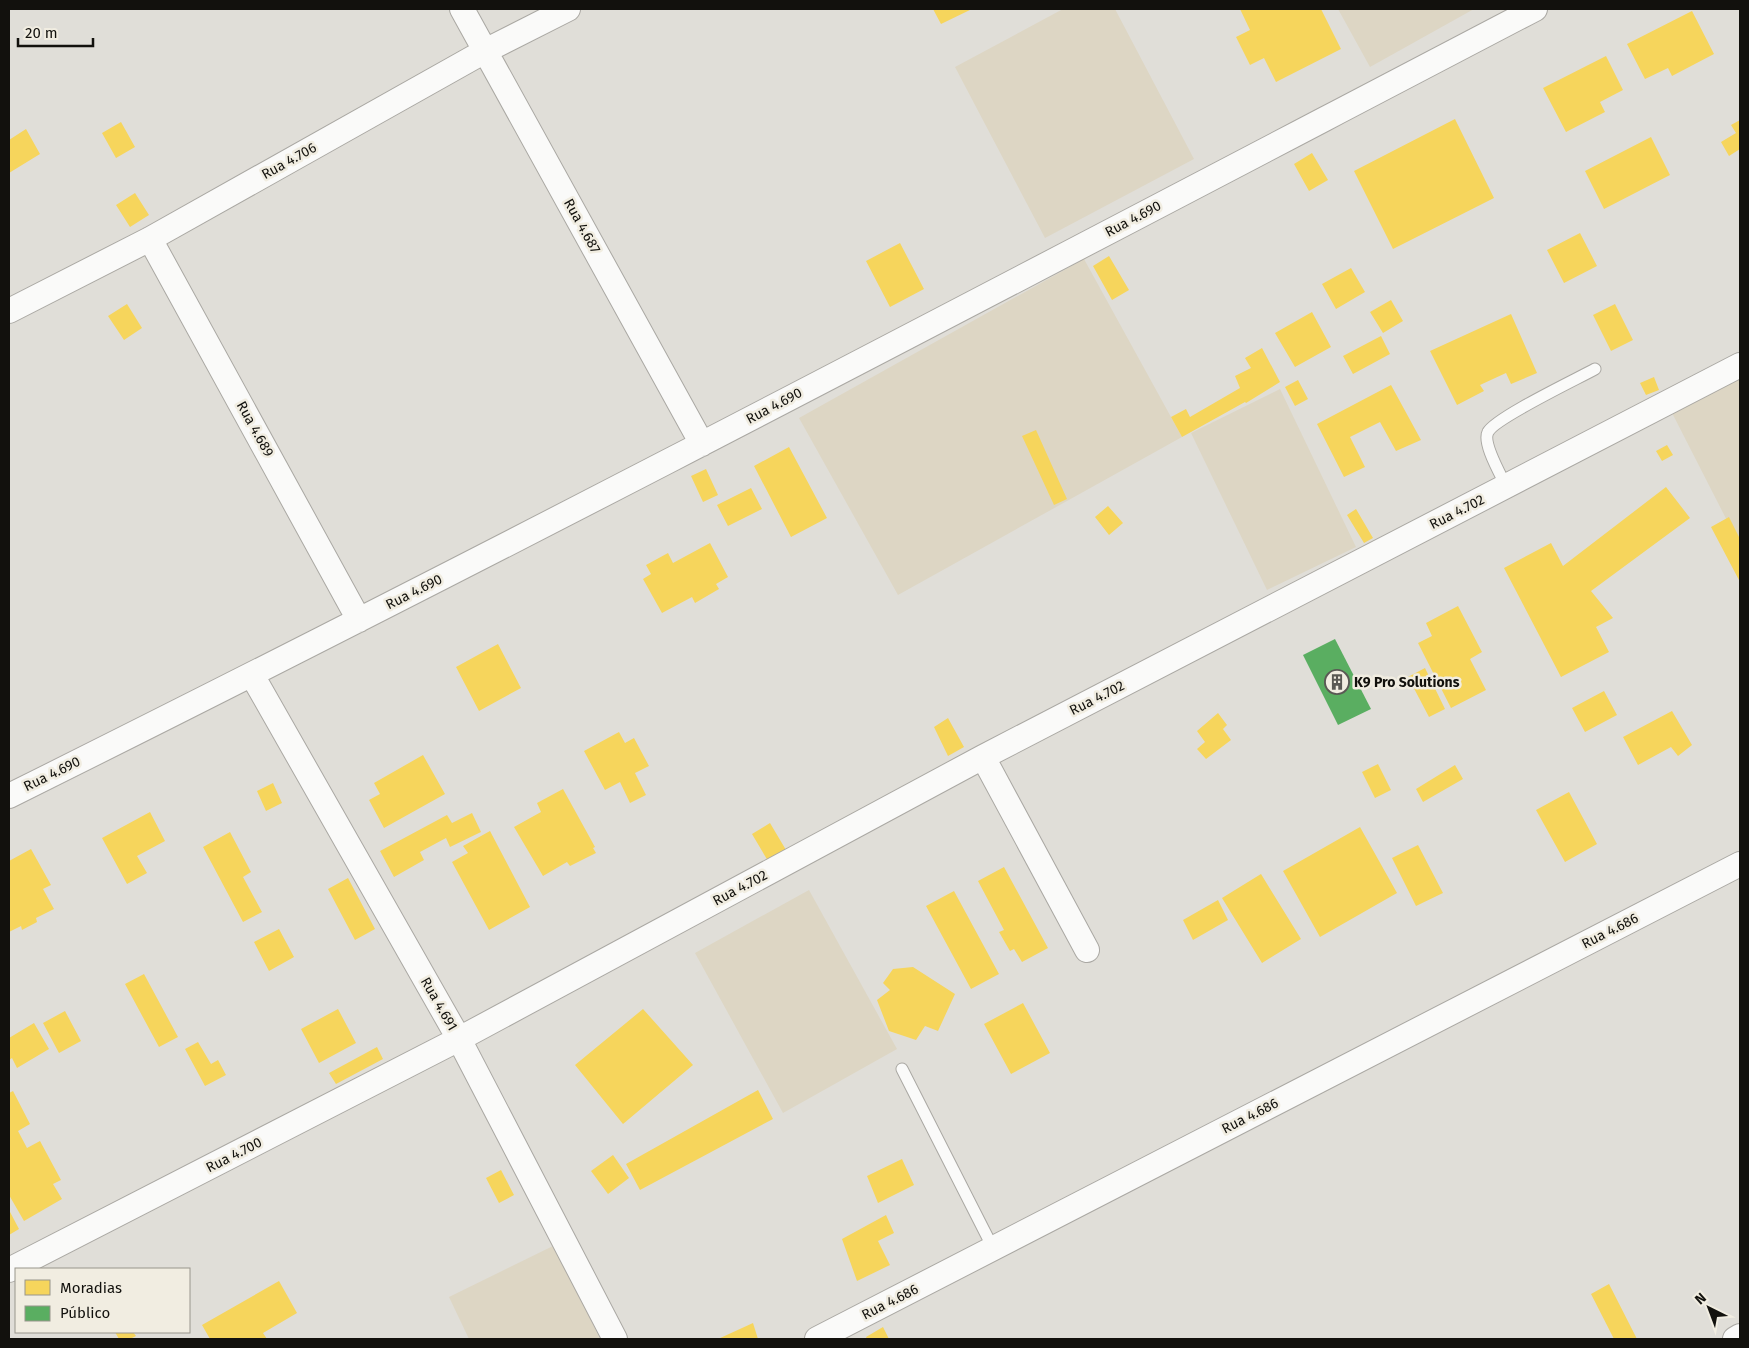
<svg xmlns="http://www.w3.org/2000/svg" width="1749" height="1348" font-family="'Fira Sans',sans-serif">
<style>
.green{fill:#ddd6c4}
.homes{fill:#f6d55c}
.public{fill:#5aae61}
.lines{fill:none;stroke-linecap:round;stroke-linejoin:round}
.lane-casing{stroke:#aaa8a3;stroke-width:13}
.street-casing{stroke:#aaa8a3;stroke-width:26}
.lane{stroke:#fafaf9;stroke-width:11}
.street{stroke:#fafaf9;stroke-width:24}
.labels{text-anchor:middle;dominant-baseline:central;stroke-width:5;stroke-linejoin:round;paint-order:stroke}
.street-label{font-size:14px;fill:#12110d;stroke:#f1ede1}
.poi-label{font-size:14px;font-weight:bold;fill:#12110d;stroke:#f1ede1;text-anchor:start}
</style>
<rect width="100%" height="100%" fill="#e0ded8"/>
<path class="green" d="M 1063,9 L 1115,9 L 1194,159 L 1045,238 L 955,67 Z
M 1338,9 L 1474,9 L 1370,67 Z
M 1084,259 L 1182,437 L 898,595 L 799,418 Z
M 1740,367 L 1740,546 L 1667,403 Z
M 1280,389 L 1356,547 L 1267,590 L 1191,433 Z
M 809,890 L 897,1049 L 783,1113 L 695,953 Z
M 555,1245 L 600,1339 L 469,1339 L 449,1297 Z"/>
<path class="homes" d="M 933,9 L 972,9 L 941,24 Z
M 1240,9 L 1321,9 L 1341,49 L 1276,82 L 1264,58 L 1250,65 L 1236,37 L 1250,30 Z
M 1692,11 L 1714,54 L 1672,76 L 1668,68 L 1645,79 L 1627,44 Z
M 1606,56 L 1623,90 L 1600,102 L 1605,112 L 1566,132 L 1543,88 Z
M 1455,119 L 1494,198 L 1393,249 L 1354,171 Z
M 1740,120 L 1740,149 L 1729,156 L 1721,142 L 1736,133 L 1731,125 Z
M 121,122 L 135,147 L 116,158 L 102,133 Z
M 26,129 L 40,154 L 9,173 L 9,140 Z
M 1651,137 L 1670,175 L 1604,209 L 1585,171 Z
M 1312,153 L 1328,180 L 1309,191 L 1294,164 Z
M 135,193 L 149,215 L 130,227 L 116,205 Z
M 1580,233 L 1597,266 L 1564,283 L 1547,250 Z
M 900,243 L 924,289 L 890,307 L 866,261 Z
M 1109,256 L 1129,290 L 1112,300 L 1093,266 Z
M 1351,268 L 1365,292 L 1336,309 L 1322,284 Z
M 1391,300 L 1403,321 L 1383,333 L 1370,312 Z
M 127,304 L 142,328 L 124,340 L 108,316 Z
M 1615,304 L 1633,340 L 1611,351 L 1593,315 Z
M 1312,312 L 1331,347 L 1295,367 L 1275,333 Z
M 1511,314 L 1537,373 L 1511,384 L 1506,373 L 1480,385 L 1484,391 L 1457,405 L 1430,351 Z
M 1381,336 L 1390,354 L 1353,374 L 1343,356 Z
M 1262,348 L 1280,382 L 1246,403 L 1245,402 L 1182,437 L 1171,417 L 1186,409 L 1190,417 L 1240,388 L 1235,376 L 1251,368 L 1245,358 Z
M 1654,377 L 1659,390 L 1646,395 L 1640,383 Z
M 1298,380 L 1308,399 L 1295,406 L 1285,387 Z
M 1391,385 L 1421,440 L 1396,451 L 1380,422 L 1350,437 L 1365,467 L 1344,477 L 1317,424 Z
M 1036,430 L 1067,499 L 1054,505 L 1022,436 Z
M 1667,445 L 1673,455 L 1662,461 L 1656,451 Z
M 789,447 L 827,518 L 791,537 L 754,466 Z
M 706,469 L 718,495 L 703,502 L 691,476 Z
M 1666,487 L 1690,518 L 1591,591 L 1613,618 L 1596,627 L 1609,652 L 1561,677 L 1504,568 L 1551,543 L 1563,566 Z
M 751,488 L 762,509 L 728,526 L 717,505 Z
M 1108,506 L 1123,523 L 1109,535 L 1095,517 Z
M 1356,509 L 1373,538 L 1364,543 L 1347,515 Z
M 1729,517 L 1740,539 L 1740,582 L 1711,527 Z
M 710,543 L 728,577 L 716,584 L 719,589 L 695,603 L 692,597 L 662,613 L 643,579 L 651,574 L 646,565 L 668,553 L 673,563 Z
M 1458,606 L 1482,652 L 1470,659 L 1486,690 L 1451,708 L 1418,643 L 1432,636 L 1426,623 Z
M 498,644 L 521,688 L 479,711 L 456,667 Z
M 1425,668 L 1445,709 L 1429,717 L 1408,677 Z
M 1604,691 L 1617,715 L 1585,732 L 1572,708 Z
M 1672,711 L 1692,745 L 1678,756 L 1671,747 L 1638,765 L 1623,737 Z
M 1218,713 L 1227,725 L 1223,729 L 1231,740 L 1206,759 L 1197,749 L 1205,742 L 1197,731 Z
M 948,718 L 964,747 L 948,756 L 934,727 Z
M 619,732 L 625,743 L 634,738 L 649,766 L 635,773 L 646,795 L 630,803 L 620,782 L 605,790 L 584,751 Z
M 423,755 L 445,794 L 384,828 L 369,800 L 380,794 L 374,783 Z
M 1378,764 L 1391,790 L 1375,798 L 1362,772 Z
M 1455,765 L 1463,779 L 1423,802 L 1416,789 Z
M 273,783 L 282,803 L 266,811 L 257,791 Z
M 563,789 L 595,847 L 593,848 L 596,853 L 570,866 L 567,862 L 543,876 L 514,827 L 541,812 L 537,803 Z
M 1569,792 L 1597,844 L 1565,862 L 1536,810 Z
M 150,812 L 165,841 L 137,856 L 147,873 L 127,884 L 102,838 Z
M 472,813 L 481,832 L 450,847 L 446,838 L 420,852 L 424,860 L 394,877 L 380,851 L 447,815 L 452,823 Z
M 770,823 L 786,850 L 768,861 L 752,834 Z
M 1360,827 L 1397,893 L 1320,937 L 1283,871 Z
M 490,831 L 530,907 L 489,930 L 452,862 L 468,853 L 463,846 Z
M 230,832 L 251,872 L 243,877 L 262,912 L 243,922 L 203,847 Z
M 1418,845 L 1443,893 L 1416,906 L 1392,858 Z
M 31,849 L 51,885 L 43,889 L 54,909 L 36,918 L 37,922 L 22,930 L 21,926 L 9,932 L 9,861 Z
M 1004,867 L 1048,948 L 1022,962 L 1014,949 L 1010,951 L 999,932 L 1004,930 L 978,881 Z
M 1261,874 L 1301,939 L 1262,963 L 1222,898 Z
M 348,878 L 375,929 L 355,940 L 328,889 Z
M 954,891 L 999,974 L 971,989 L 926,906 Z
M 1218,900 L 1228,920 L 1193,940 L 1183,920 Z
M 279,929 L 294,957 L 269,971 L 254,942 Z
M 913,967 L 955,994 L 938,1031 L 925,1026 L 916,1040 L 889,1031 L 877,1000 L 890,990 L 883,983 L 893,969 Z
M 144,974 L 178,1037 L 159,1047 L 125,984 Z
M 1023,1003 L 1050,1053 L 1011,1074 L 984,1024 Z
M 338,1009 L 356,1043 L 319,1063 L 301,1029 Z
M 643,1009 L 693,1065 L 623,1124 L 575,1065 Z
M 65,1011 L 81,1041 L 59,1053 L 43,1023 Z
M 34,1023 L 49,1049 L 17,1068 L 12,1058 L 9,1060 L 9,1038 Z
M 198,1042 L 211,1064 L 218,1060 L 226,1075 L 205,1086 L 185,1049 Z
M 377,1047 L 383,1059 L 336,1084 L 329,1073 Z
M 758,1090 L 773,1119 L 640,1190 L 626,1164 Z
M 13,1091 L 30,1124 L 18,1131 L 27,1148 L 40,1141 L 61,1180 L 53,1184 L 62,1199 L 24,1221 L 9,1195 L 9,1093 Z
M 613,1155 L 629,1178 L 608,1194 L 591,1171 Z
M 902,1159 L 914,1185 L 878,1203 L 867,1176 Z
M 501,1170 L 514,1195 L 499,1203 L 486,1178 Z
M 9,1210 L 19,1229 L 9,1235 Z
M 886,1215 L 894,1233 L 878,1241 L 890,1265 L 857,1281 L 842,1239 Z
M 279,1281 L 297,1313 L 263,1333 L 267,1339 L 210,1339 L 202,1325 Z
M 1609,1284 L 1637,1339 L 1614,1339 L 1591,1294 Z
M 753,1323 L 758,1339 L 718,1339 Z
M 883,1327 L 889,1339 L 867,1339 L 866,1337 Z
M 115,1332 L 133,1332 L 136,1336 L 130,1339 L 119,1339 Z"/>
<path class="public" d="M 1335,639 L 1371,709 L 1338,725 L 1303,655 Z"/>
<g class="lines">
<defs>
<path id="lane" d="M 1506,486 C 1501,475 1482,443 1488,432 C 1495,418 1577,379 1595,369
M 902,1069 L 993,1248"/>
<path id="street" d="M 462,9 L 702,444
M 150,239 L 359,620
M 9,311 L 150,239 L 485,51 L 568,9
M 252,675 L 459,1039 L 615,1339
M 983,757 L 1087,950
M 9,796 C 522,541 1028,274 1535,9
M 9,1270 L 459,1039 L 983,757 L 1740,365
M 817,1339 L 1740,864
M 1735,1339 L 1740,1336"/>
</defs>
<use href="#lane" class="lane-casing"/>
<use href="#street" class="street-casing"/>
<use href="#lane" class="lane"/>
<use href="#street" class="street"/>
</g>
<defs>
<symbol id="building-ring" viewBox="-11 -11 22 22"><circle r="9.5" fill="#f1ede1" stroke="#5a5954" stroke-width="1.5"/><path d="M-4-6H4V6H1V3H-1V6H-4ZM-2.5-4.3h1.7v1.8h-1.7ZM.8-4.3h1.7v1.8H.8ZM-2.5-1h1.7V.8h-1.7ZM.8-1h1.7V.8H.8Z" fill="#5a5954"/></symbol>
</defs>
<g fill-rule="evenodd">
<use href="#building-ring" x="1323" y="668" width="28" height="28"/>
</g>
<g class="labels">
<g class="street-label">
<text transform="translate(289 161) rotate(-29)">Rua 4.706</text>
<text transform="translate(1133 219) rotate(-28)">Rua 4.690</text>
<text transform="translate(582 226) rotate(61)">Rua 4.687</text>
<text transform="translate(774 406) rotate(-28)">Rua 4.690</text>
<text transform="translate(255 429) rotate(61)">Rua 4.689</text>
<text transform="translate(1457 512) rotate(-27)">Rua 4.702</text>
<text transform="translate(414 592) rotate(-27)">Rua 4.690</text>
<text transform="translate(1097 698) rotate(-27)">Rua 4.702</text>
<text transform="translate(52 774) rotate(-26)">Rua 4.690</text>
<text transform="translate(740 888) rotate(-28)">Rua 4.702</text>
<text transform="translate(1610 931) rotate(-27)">Rua 4.686</text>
<text transform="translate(439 1004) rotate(60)">Rua 4.691</text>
<text transform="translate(1250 1116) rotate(-27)">Rua 4.686</text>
<text transform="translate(234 1155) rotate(-27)">Rua 4.700</text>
<text transform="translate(890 1302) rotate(-27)">Rua 4.686</text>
</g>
<g class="poi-label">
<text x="1354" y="682">K9 Pro Solutions</text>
</g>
</g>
<rect width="1749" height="1348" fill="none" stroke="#12110d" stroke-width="20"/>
<rect x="15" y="1268" width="175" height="65" fill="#f1ede1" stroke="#98958c"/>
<rect x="25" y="1280" width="25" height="15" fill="#f6d55c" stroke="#98958c"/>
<text x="60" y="1293" font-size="15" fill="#12110d">Moradias</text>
<rect x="25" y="1306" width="25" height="15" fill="#5aae61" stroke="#98958c"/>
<text x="60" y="1318" font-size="15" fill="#12110d">Público</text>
<g transform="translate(1709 1308) rotate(318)" stroke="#f1ede1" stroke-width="4" paint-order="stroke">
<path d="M0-4L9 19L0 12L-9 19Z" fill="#12110d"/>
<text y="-8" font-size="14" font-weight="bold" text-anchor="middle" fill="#12110d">N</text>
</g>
<path d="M18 38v8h75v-8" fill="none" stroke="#12110d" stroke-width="2.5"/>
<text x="25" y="38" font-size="15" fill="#12110d" stroke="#f1ede1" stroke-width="4" paint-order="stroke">20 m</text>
</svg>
